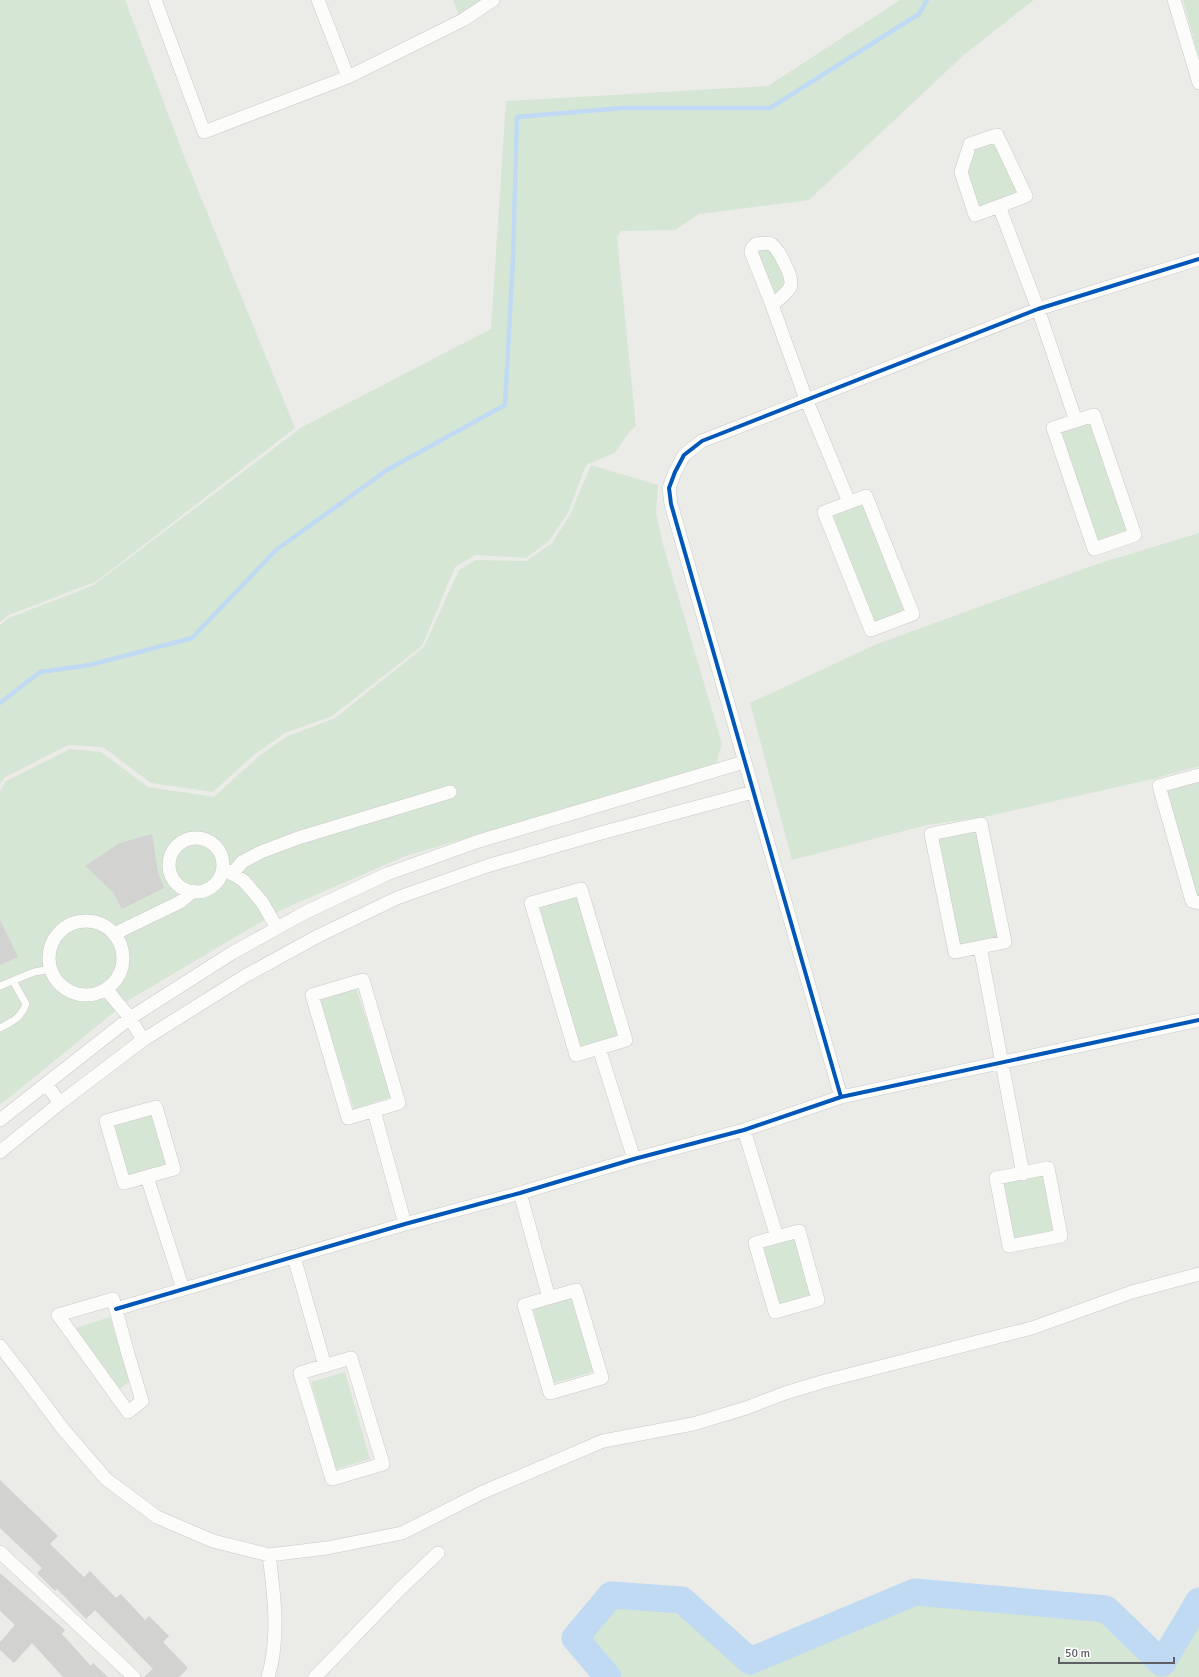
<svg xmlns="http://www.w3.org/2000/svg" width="1199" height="1677" font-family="Signika,sans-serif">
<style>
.green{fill:#d6e6d4}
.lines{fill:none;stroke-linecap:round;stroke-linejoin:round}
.stream{stroke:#bfdaf2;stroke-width:4.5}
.river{stroke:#bfdaf2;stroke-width:27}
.building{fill:#d2d2d0}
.lane-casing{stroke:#c9c9c8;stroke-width:8}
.street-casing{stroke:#c9c9c8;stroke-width:14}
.lane{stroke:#fcfcfb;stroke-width:7}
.street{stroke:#fcfcfb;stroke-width:13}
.cycleway-casing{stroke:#fff;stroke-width:6}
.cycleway{stroke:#0057b8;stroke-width:4}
</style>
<rect width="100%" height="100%" fill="#ebebe7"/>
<path class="green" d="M 0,0 L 125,0 L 182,151 L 295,428 L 97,581 L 9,615 L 0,622 Z
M 453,0 L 481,0 L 459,15 Z
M 900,0 L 1034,0 L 965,54 L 809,200 L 699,214 L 675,230 L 621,231 L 617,237 L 636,426 L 629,432 L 615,453 L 586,465 L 568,513 L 549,541 L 526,558 L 475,555 L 455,567 L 422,646 L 332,716 L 285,733 L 255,754 L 213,792 L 151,783 L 103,747 L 68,745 L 4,778 L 0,784 L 0,625 L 9,618 L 94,585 L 302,427 L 491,329 L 506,101 L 768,86 Z
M 1183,0 L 1199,0 L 1199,58 Z
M 994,139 L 1021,195 L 978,210 L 966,172 L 973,147 Z
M 768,246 L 777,254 L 788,283 L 773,300 L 754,253 L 757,247 Z
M 1091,418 L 1131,533 L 1096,545 L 1057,431 Z
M 591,465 L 658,485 L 656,512 L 663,545 L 722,744 L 716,763 L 403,857 L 281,910 L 129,1000 L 0,1105 L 0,791 L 6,781 L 70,749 L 101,752 L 148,787 L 214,797 L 259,756 L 286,737 L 335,718 L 424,647 L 459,570 L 476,560 L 526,561 L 552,543 L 570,515 Z
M 864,500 L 910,613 L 873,627 L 828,515 Z
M 1199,533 L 1199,766 L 1157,778 L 984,817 L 927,825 L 792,860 L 750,703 L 877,644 L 1097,564 Z
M 1199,778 L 1199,897 L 1194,897 L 1163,789 Z
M 978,829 L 1001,940 L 958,948 L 935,836 Z
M 577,893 L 621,1037 L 580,1049 L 537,907 Z
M 356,988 L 391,1097 L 354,1109 L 319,1000 Z
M 151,1114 L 166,1165 L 128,1177 L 112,1125 Z
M 1046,1171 L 1059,1234 L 1012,1243 L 999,1181 Z
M 795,1235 L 814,1297 L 777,1308 L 758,1246 Z
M 571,1297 L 593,1372 L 554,1383 L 533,1308 Z
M 110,1317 L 130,1381 L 119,1389 L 76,1328 Z
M 345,1372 L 370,1459 L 336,1469 L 311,1382 Z
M 915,1592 L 1106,1609 L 1162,1663 L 1199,1601 L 1199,1677 L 608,1677 L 575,1638 L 611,1595 L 682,1600 L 750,1661 Z"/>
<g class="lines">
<path class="stream" d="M 0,703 L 40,672 L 90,665 L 192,638 L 276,550 L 387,470 L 505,405 L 513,259 L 517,117 L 622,108 L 770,108 L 919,14 L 927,0"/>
<path class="river" d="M 608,1677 L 575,1638 L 611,1595 L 682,1600 L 750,1661 L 915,1592 L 1106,1609 L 1162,1663 L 1199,1601"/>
</g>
<path class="building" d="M 152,834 L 158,873 L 164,888 L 122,909 L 113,892 L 85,866 L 120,843 Z
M 0,920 L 18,957 L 0,965 Z
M 0,1480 L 58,1536 L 50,1544 L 84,1577 L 90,1571 L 116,1598 L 121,1594 L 145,1620 L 149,1616 L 169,1636 L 163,1642 L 188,1668 L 179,1677 L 144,1677 L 153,1669 L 95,1610 L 86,1619 L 57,1589 L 55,1591 L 37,1573 L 42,1568 L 0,1528 Z
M 0,1573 L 65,1630 L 62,1634 L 91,1666 L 93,1663 L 108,1677 L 63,1677 L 32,1643 L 14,1663 L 0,1650 L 0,1642 L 15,1625 L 0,1611 Z"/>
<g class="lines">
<defs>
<path id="lane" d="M 0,986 L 34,972 L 51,969
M 0,1028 C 13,1021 21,1018 26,1004 L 13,981"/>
<path id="street" d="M 155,0 L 204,132 L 348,77 L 463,20 L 493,0
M 318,0 L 348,77
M 1174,0 L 1199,83
M 997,135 L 1026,196 L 975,215 L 961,172 L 970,144 Z
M 999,206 L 1038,309 L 1076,421
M 772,305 C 777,300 790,292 791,284 C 792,276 778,246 769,243 C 765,243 760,244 756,244 L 752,248 L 751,252 L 772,305 L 806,399 L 849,502
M 1094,415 L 1135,535 L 1094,549 L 1053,428 Z
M 866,496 L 913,614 L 871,630 L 824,512 Z
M 1199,775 L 1159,786 L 1192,901 L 1199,903
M 981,824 L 1005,942 L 955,952 L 931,834 Z
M169 865a27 27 0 1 1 54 0a27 27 0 1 1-54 0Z
M 225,869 L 244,881 L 262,902 L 277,928
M 232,874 L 242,862 L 261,852 L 298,838 L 450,792
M 581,889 L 626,1040 L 576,1055 L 531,903 Z
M49 958a37 37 0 1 1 74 0a37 37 0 1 1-74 0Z
M 114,934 L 180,902 L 193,891
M 980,947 L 1023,1174
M 363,980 L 399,1103 L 348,1118 L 312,995 Z
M 106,989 L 130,1018 L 143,1040
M 599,1048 L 634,1159
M 46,1084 L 60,1103
M 841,1097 L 671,504 L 669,488 L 675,472 L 684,455 L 702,441 L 1038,309 L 1199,259
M 156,1107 L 174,1169 L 124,1183 L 106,1121 Z
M 374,1111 L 405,1224
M 0,1120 L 130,1018 L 232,953 L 306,912 L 387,874 L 479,841 L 744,762
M 744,1130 L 777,1237
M 0,1152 L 60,1103 L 143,1040 L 245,976 L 318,936 L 397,898 L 487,866 L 601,833 L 753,792
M 1048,1168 L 1061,1236 L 1009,1246 L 996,1178 Z
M 147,1177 L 183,1289
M 520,1193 L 549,1298
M 799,1231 L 818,1300 L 775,1312 L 755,1243 Z
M 294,1257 L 325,1366
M 576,1290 L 602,1378 L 550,1393 L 524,1305 Z
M 113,1299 L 128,1354 L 142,1401 L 128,1412 L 58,1315 Z
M 116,1309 L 405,1224 L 520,1193 L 634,1159 L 744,1130 L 841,1097 L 1199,1020
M 0,1346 L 21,1373 L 63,1429 L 106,1479 L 157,1517 L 213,1541 L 269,1555 C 274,1594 280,1638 268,1677
M 351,1358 L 383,1464 L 332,1479 L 300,1373 Z
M 0,1552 L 134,1677
M 269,1555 L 327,1548 L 402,1533 L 481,1493 L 603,1441 L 693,1424 L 746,1408 L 785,1393 L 825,1381 L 1032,1328 L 1132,1292 L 1199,1274
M 315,1677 L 401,1588 L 438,1553"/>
</defs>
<use href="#lane" class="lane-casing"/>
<use href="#street" class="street-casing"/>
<use href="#lane" class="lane"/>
<use href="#street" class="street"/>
<defs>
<path id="cycleway" d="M 841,1097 L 671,504 L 669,488 L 675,472 L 684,455 L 702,441 L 1038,309 L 1199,259
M 116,1309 L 405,1224 L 520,1193 L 634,1159 L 744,1130 L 841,1097 L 1199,1020"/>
</defs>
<use href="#cycleway" class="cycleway-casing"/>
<use href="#cycleway" class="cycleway"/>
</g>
<path d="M1059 1657v6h115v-6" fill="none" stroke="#5d5f64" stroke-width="2"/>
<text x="1065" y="1657" font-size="12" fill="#5d5f64" stroke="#ffffff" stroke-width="3" paint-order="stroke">50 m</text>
</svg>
